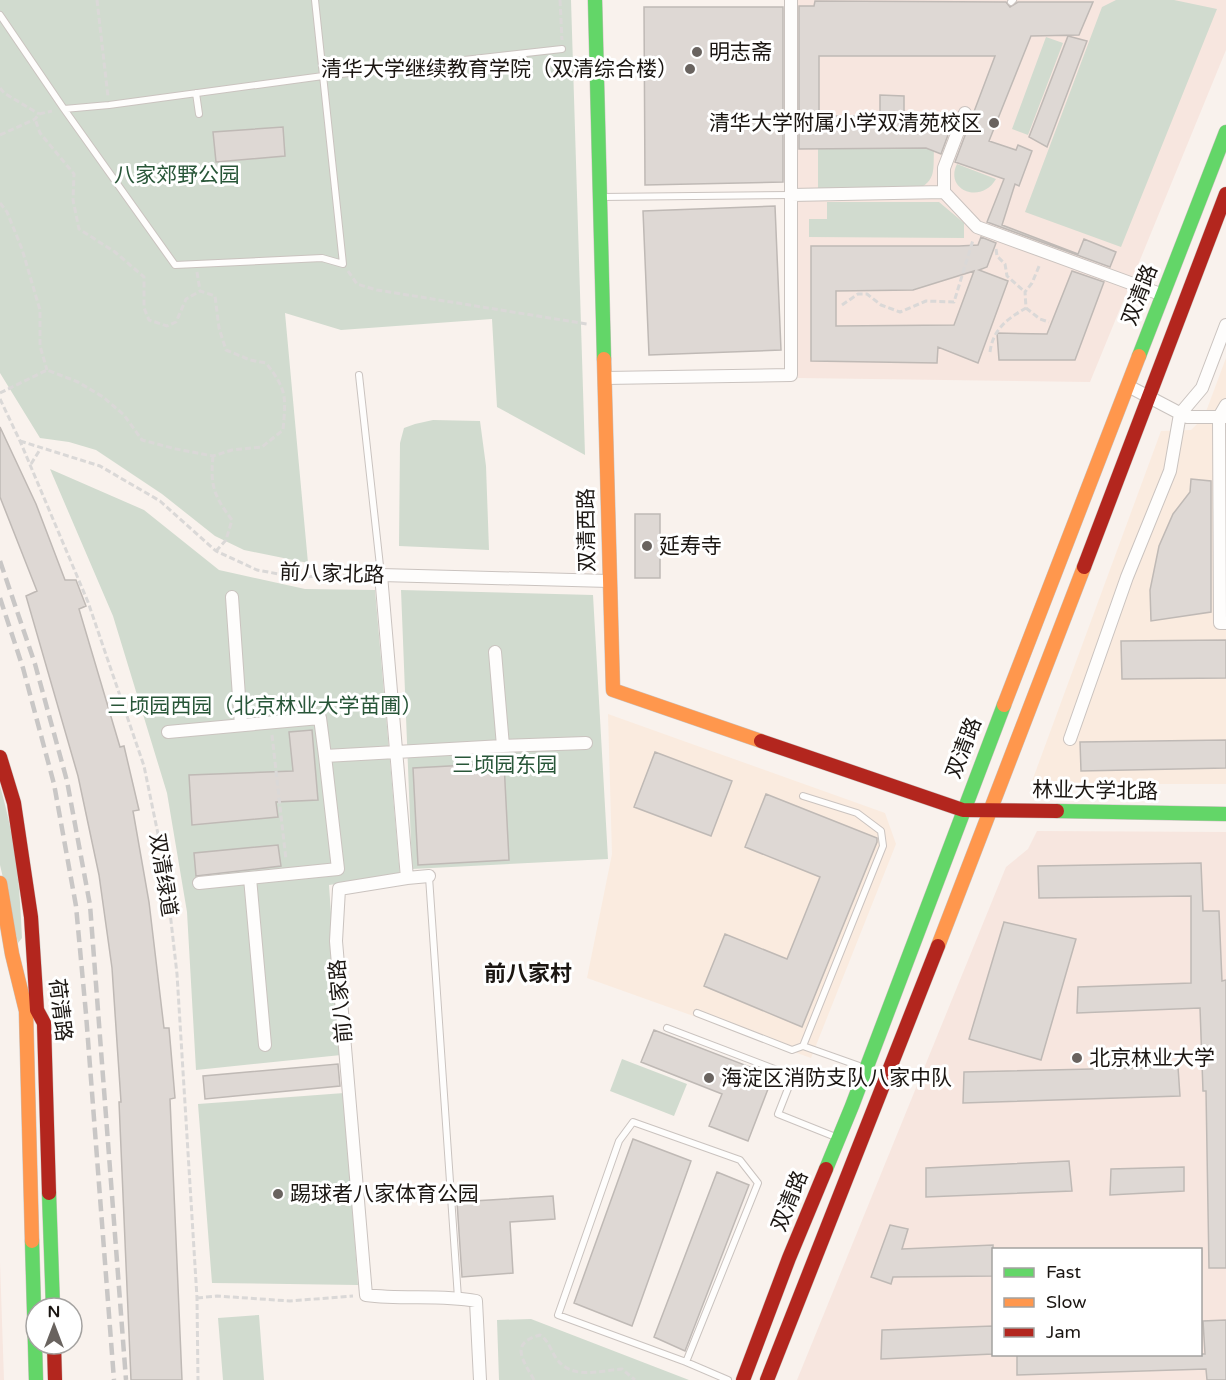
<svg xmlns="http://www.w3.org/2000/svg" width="1226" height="1380" font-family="'Varela Round','Noto Sans SC',sans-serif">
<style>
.built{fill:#faebdf}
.education{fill:#f7e6df;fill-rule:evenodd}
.green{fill:#d1dbcf}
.building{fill:#ded8d4;stroke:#bfb9b5;stroke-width:1.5;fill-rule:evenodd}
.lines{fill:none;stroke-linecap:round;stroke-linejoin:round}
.lane-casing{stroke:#cac3bf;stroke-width:8}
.street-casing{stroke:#cac3bf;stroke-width:14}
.fast-casing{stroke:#cac3bf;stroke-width:15}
.slow-casing{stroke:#cac3bf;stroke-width:15}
.jam-casing{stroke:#cac3bf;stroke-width:15}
.path{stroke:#dad8d7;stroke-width:3;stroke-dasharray:6 3;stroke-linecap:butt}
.lane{stroke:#fefdfc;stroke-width:6}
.street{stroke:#fefdfc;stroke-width:12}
.fast{stroke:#63d668;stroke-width:14}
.slow{stroke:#ff974d;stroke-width:14}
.jam{stroke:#b3261e;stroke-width:14}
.rail{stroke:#c9c7c6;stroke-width:4.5;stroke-dasharray:12 6;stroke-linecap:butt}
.poi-dot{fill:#69635f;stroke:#fff;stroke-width:2}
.labels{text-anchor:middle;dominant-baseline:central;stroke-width:6;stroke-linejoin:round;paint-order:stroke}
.poi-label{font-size:21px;fill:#1b1612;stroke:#fff;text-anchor:start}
.park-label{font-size:21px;fill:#285638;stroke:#fff}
.street-label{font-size:21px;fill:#1b1612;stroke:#fff}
.neighbourhood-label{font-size:22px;font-weight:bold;fill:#1b1612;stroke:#fff}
</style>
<rect width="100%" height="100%" fill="#f9f2ed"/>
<path class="built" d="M 1226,358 L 1226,784 L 1031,784 L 1161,431 L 1191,430 L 1204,417 Z
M 608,714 L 885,813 L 896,844 L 811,1058 L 587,978 L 612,854 Z"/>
<path class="education" d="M 793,0 L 1226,0 L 1226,50 L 1090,382 L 798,378 L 791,195 Z
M 1037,831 L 1226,832 L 1226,1380 L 797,1380 L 1006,867 L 1028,849 ZM 994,1250 L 1200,1250 L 1200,1354 L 994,1354 Z
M 0,1262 L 4,1380 L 0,1380 Z"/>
<path class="green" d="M 0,0 L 571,0 L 585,455 L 497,407 L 492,319 L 341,330 L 285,313 L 308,563 L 244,550 L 215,536 L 162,494 L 96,450 L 69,442 L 40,438 L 0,373 Z
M 1116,0 L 1174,0 L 1217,9 L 1121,247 L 1025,212 L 1102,7 Z
M 1046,37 L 1063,43 L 1028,135 L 1012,129 Z
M 818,148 L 934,149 C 933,169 937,181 916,190 L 818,190 Z
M 957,164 L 996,179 C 981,205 944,190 957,164 Z
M 827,202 L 939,202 L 964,223 L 964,238 L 809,237 L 809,219 L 827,219 Z
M 433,420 L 480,421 L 486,466 L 489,550 L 399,546 L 400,443 L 404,428 L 415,424 Z
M 50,469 L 144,510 L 219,570 L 305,589 L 375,590 L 400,875 L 329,885 L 341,1055 L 196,1070 L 187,912 L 167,793 L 113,616 Z
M 401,590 L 593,595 L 608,859 L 412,869 Z
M 0,786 C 15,838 20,884 22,938 L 18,943 L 0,865 Z
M 622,1059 L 687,1084 L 674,1116 L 610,1091 Z
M 344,1093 L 358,1285 L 212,1283 L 198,1104 Z
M 259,1315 L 264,1380 L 223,1380 L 218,1318 Z
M 531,1319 L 689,1380 L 499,1380 L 497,1320 Z"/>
<path class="building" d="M 815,1 L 1006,2 L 1010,7 L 1018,2 L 1093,2 L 1079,35 L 1031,36 L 989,141 L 1016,150 L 1018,145 L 1032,151 L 1019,186 L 1015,184 L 1002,225 L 1078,254 L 1084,239 L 1116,252 L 1110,267 L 987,222 L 1004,179 L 955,162 L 995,56 L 819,56 L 819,116 L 880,116 L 880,95 L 904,96 L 904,115 L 928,116 L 952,124 L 941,154 L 926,148 L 799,149 L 799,6 L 814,6 Z
M 644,7 L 783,7 L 783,182 L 645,185 Z
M 1068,36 L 1087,41 L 1047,147 L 1029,137 Z
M 283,127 L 285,156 L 216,162 L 213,132 Z
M 775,206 L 781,350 L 649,355 L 643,211 Z
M 981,237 L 996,243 L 987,267 L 979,270 L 1008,281 L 978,363 L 938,347 L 937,363 L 811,361 L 811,246 L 959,246 L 978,245 ZM 974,271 L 954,325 L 836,326 L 836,291 L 913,290 Z
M 1072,271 L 1104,282 L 1075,360 L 999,360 L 997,333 L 1047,334 Z
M 0,427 L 36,504 L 65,580 L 76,580 L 86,606 L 79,609 L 120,747 L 124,746 L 139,810 L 133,811 L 149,902 L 164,1028 L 169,1028 L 175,1098 L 170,1099 L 182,1380 L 131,1380 L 119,1102 L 121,1102 L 112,968 L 99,875 L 78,776 L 26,596 L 37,591 L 0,497 Z
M 1191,479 L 1211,481 L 1211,612 L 1151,621 L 1150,590 L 1159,546 L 1173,514 L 1190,492 Z
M 635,514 L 660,514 L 660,578 L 635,578 Z
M 1226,640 L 1226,678 L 1122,679 L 1121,641 Z
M 312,730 L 318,800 L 276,802 L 278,817 L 192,825 L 189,775 L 293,771 L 289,732 Z
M 1226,740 L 1226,768 L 1081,771 L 1080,742 Z
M 655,752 L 732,781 L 711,836 L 634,807 Z
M 504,763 L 509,860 L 418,865 L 413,768 Z
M 766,794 L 877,838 L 877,842 L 802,1027 L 704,986 L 725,934 L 787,959 L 820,877 L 745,847 Z
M 278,845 L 281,866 L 196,876 L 194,853 Z
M 1201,863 L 1203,911 L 1219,911 L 1222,981 L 1226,980 L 1226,1268 L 1209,1268 L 1206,1091 L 1203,1091 L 1200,1008 L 1077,1013 L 1078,987 L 1191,983 L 1191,896 L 1039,898 L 1038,866 Z
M 1004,922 L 1076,939 L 1041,1060 L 969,1039 Z
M 654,1030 L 773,1076 L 748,1141 L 709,1126 L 722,1094 L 641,1062 Z
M 338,1064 L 340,1086 L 205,1099 L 203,1076 Z
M 1178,1067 L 1180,1096 L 963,1103 L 964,1072 Z
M 633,1139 L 691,1161 L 632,1326 L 574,1303 Z
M 1069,1161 L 1072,1191 L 926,1197 L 926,1168 Z
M 1184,1167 L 1184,1191 L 1110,1195 L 1111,1169 Z
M 717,1172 L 749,1185 L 685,1351 L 654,1337 Z
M 553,1196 L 555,1219 L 510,1222 L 513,1273 L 462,1277 L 457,1202 Z
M 890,1225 L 908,1229 L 902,1249 L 993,1245 L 993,1276 L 893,1277 L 891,1284 L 871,1277 Z
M 1226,1320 L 1226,1380 L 1207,1380 L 1206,1369 L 1017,1375 L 1017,1354 L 1205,1354 L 1203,1321 Z
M 993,1326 L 993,1354 L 881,1359 L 882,1330 Z"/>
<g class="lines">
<defs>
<path id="lane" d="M 1011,2 L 1013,0
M 0,15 L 64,109 L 109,105 L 323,76 L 562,49
M 196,93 L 199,114
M 64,109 L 175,265 L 322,258 L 343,264 L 315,0
M 601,197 L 791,195
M 359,375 L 381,575
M 803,796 L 857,813 L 881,831 L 883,846 L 803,1046
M 429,877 L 458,1298
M 697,1013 L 792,1050 L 803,1046 L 865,1068
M 667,1028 L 777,1070 L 789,1086 L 778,1114 L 838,1138
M 686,1362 L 758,1183 L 740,1160 L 633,1122 L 619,1141 L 558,1315 L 686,1362 L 728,1380"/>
<path id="street" d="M 944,192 L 944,168 L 965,113
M 791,195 L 944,192 L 977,227 L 1163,295
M 605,378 L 791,375 L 791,0
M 1128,386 L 1187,417 L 1226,417
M 1226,405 L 1219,417 L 1220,623 L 1226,623
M 232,597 L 241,725
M 168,732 L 320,718 L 325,756
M 1070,739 L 1127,577 L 1170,471 L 1180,414 L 1202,388 L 1226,325
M 503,746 L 586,743
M 250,878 L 265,1045
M 407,878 L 429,876
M 199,883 L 338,869 L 325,756 L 503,746 L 495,652
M 480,1380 L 476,1301 C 440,1294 403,1300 366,1295 L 336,941 L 339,889 L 407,878 L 381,575 L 609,581"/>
<path id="fast" d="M 595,0 L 604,359
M 1139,356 L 1226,132
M 1057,811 L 1226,814
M 826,1169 L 852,1106 L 1004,705
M 49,1193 L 53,1308
M 32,1241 L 36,1380"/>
<path id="slow" d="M 604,359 L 613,690 L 761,741
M 1004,705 L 1139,356
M 0,883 L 12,954 L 26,1011 L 32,1241
M 938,946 L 1084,567"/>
<path id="jam" d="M 1084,567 L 1226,194
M 761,741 L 963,810 L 1057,811
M 0,757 L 14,803 L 31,917 L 37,1010 L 44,1023 L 49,1193
M 54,1344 L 55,1380
M 743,1380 L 789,1258 L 826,1169
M 767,1380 L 938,946"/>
</defs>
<use href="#lane" class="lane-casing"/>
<use href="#street" class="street-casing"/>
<use href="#fast" class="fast-casing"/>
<use href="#slow" class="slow-casing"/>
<use href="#jam" class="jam-casing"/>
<path class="path" d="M 97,0 L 108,97
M 560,0 L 562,40
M 0,88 L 4,93 L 39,114
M 0,135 L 35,119 L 39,114 L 52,111
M 0,203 L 7,212 L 22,249 L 40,310 L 40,346 L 47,370
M 996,249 L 997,256 L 1005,264 L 1007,276 L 1025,292
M 348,271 L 357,284 L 377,290 L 587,324
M 197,272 L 200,291
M 842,305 L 858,294 L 867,294 L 881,305 L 900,312 L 926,301 L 954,302 L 973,240
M 1026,308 L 1040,319 L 1049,322
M 990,352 C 993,329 1007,319 1026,308 L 1025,292 L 1032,283 L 1040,264
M 0,393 L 47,370 L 78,382 L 103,397 L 124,415 L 142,440 L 176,449 L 213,456 L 232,450 L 262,447 L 283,430 C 286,396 287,390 266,363 L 250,360 L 226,350 L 219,328 L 215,296 L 200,291 L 186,299 L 176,322 L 167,326 L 149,320 L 144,308 L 144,277 L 115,252 L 79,229 L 73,200 L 74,174 L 40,133 L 35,119
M 0,399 L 20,441 L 88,602 L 144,766 L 165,868 L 177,974 L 197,1298 L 198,1380
M 20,441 L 100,466 L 160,501 L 216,551 L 257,570 L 295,577 L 368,575
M 213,456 C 210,486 214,496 232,520 L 226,540 L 216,551
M 31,464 L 41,448
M 272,735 L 286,860
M 197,1298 L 217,1296 L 290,1301 L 353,1296
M 534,1380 C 523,1360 509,1343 540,1335 C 549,1341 550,1349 556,1358 C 571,1380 598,1371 622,1369 L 635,1380"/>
<use href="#lane" class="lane"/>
<use href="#street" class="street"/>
<use href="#fast" class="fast"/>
<use href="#slow" class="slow"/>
<use href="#jam" class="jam"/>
<path class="rail" d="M 0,561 L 35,664 L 67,781 L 90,905 L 126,1380
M 0,598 L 23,668 L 54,784 L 76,906 L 86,1014 L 114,1380"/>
</g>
<g class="poi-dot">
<circle cx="697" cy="52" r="6"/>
<circle cx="690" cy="69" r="6"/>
<circle cx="994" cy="123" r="6"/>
<circle cx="647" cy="546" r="6"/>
<circle cx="1077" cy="1058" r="6"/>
<circle cx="709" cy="1078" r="6"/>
<circle cx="278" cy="1194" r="6"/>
</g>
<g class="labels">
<g class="poi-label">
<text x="709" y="52">明志斋</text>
<text x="678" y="69" text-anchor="end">清华大学继续教育学院（双清综合楼）</text>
<text x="982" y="123" text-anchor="end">清华大学附属小学双清苑校区</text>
<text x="659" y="546">延寿寺</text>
<text x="1089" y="1058">北京林业大学</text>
<text x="721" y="1078">海淀区消防支队八家中队</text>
<text x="290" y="1194">踢球者八家体育公园</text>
</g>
<g class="park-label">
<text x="177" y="175">八家郊野公园</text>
<text x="265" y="706">三顷园西园（北京林业大学苗圃）</text>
<text x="505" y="765">三顷园东园</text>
</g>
<g class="street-label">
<text transform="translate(1140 295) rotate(-69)">双清路</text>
<text transform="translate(587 530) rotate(-91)">双清西路</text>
<text transform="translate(332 574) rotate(2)">前八家北路</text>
<text transform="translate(964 748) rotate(-69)">双清路</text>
<text transform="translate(1095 791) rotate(1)">林业大学北路</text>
<text transform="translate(163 875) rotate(81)">双清绿道</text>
<text transform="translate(341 1001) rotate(-95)">前八家路</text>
<text transform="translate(60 1010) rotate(83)">荷清路</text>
<text transform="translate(790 1201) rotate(-68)">双清路</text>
</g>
<g class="neighbourhood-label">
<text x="528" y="974">前八家村</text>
</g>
</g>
<rect x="992" y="1248" width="210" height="108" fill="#ffffff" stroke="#a4a2a0" stroke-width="1.5"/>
<rect x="1004" y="1268" width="30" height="9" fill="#63d668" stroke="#a4a2a0" stroke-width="1.5"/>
<text x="1046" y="1278" font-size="18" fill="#1b1612">Fast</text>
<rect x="1004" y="1298" width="30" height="9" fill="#ff974d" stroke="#a4a2a0" stroke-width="1.5"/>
<text x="1046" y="1308" font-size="18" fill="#1b1612">Slow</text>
<rect x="1004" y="1328" width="30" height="9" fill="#b3261e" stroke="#a4a2a0" stroke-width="1.5"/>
<text x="1046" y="1338" font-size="18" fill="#1b1612">Jam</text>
<g transform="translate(54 1326)"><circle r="28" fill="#ffffff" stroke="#a4a2a0" stroke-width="1.5"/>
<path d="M0-4.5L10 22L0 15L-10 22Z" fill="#69635f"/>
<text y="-9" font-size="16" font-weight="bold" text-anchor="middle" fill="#1b1612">N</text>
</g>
</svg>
